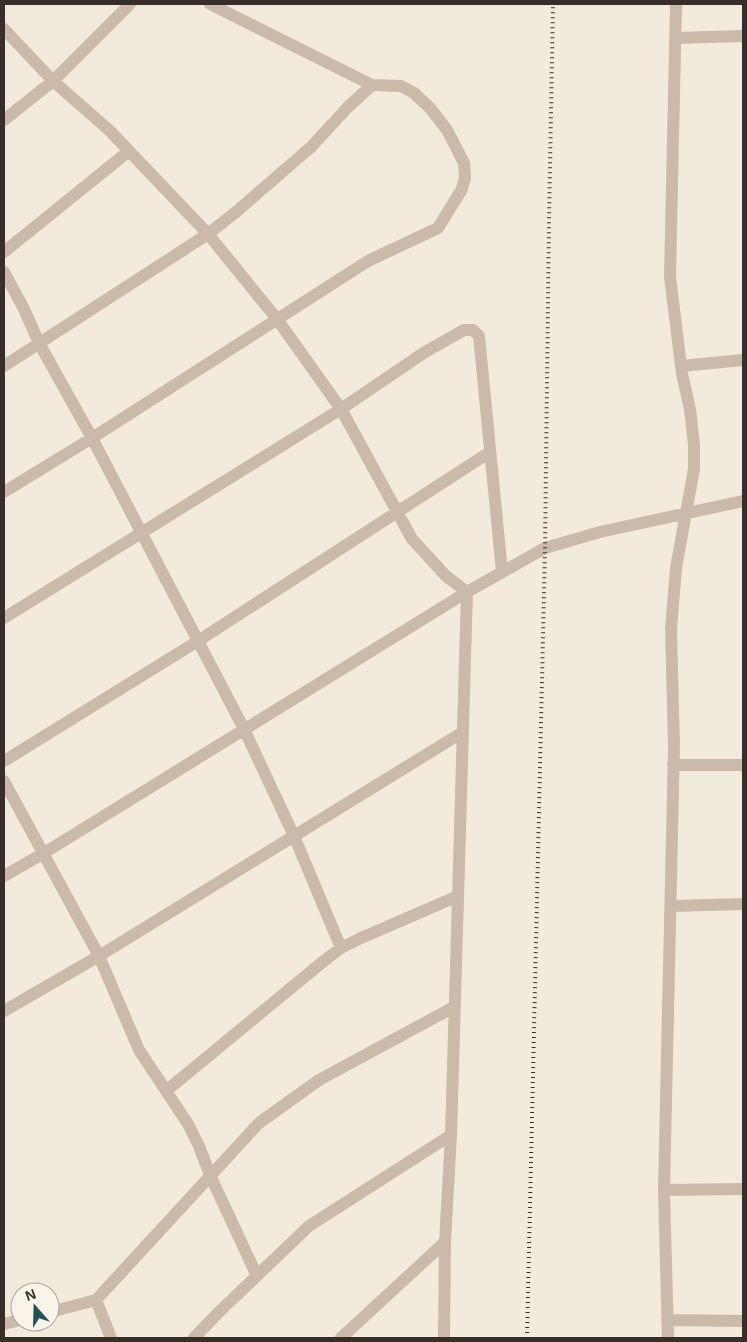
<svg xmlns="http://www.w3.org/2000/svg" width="747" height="1342" font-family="Helvetica,sans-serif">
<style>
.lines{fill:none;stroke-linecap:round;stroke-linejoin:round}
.minor{stroke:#cbbaa9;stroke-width:12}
.rail{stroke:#382e29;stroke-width:4;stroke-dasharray:1 4;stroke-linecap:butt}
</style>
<rect width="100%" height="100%" fill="#f3eade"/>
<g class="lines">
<path class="minor" d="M 4,29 L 53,81 L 110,131 L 208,234 L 277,319 L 341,409 L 412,539 L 446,576 L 467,592
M 676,38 L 743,36
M 4,120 L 53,81 L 130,4
M 4,252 L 129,151
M 4,272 L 24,309 L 39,343 L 92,438 L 244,729 L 294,836 L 341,948
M 4,366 L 208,234 L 236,212 L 311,147 L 348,107 L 372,85
M 681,366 L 743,360
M 4,492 L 92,438 L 368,261 L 438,228 L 462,189 L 465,178 L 464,163 L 447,130 L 430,108 L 414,93 L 401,86 L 372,85 L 210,4
M 4,618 L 341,409 L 425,352 L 464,330 L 473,330 L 479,336 L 502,572
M 4,761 L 198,641 L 490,452
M 673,765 L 743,765
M 4,781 L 99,956 L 139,1050 L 188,1124 L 199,1146 L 210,1175 L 257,1276
M 4,876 L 44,853 L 467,592 L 545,548 L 600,532 L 743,501
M 671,906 L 743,904
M 4,1011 L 99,956 L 463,732
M 166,1091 L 325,960 L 341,948 L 361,938 L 458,896
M 664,1190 L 743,1189
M 96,1300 L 111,1338
M 50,1312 L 96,1300 L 259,1123 L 319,1080 L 454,1007
M 667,1320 L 743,1321
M 4,1324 L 20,1320
M 194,1338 L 219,1312 L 309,1226 L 451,1135
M 341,1338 L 445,1242
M 444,1338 L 445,1242 L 451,1135 L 467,592
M 668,1338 L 664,1190 L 674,746 L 671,629 L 676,568 L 694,469 L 694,445 L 690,409 L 682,374 L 670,277 L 676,4"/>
<path class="rail" d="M 527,1338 L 545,548 L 549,220 L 553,4"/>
</g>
<rect width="747" height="1342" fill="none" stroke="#382e29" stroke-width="10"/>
<g transform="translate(35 1307) rotate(340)"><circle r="24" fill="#faf3ea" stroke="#aca49d"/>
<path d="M0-4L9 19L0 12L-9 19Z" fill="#1e535a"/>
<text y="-8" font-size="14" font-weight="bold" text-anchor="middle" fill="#382e29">N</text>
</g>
</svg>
